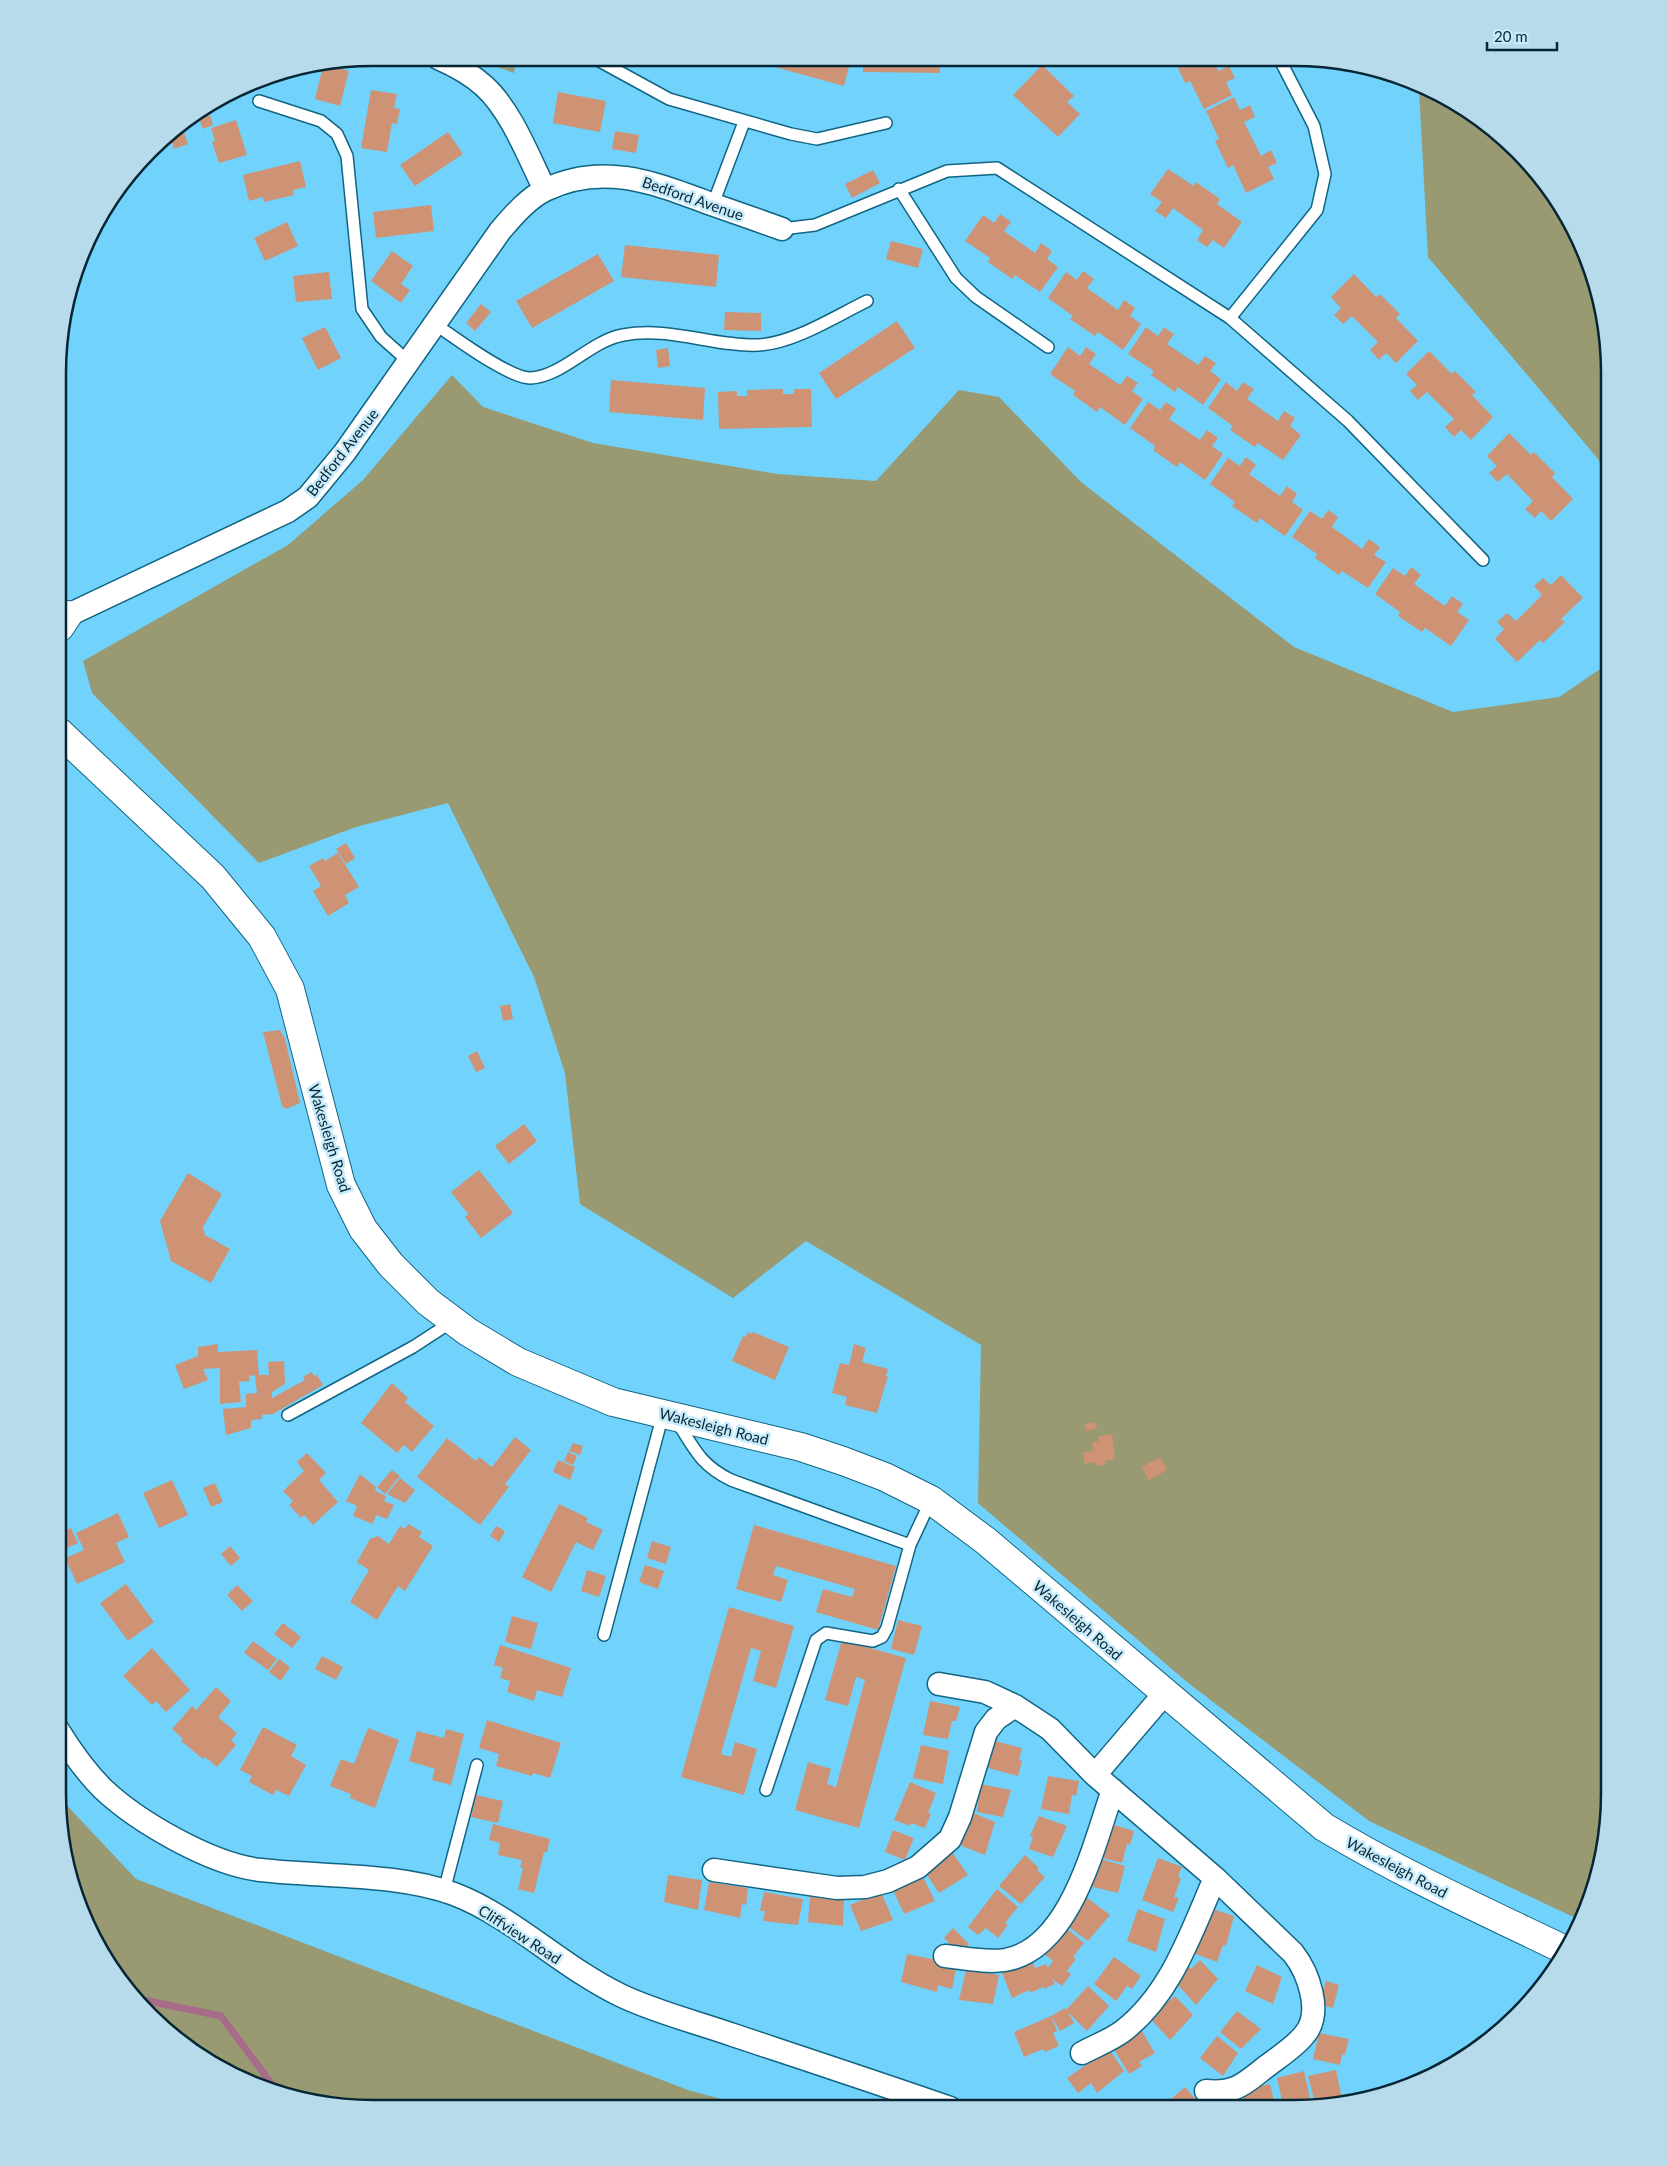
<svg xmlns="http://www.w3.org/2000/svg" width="1667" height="2166" font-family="Lato,sans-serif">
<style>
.green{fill:#999972}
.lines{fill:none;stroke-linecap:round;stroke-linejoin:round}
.stream{stroke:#a66c89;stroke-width:7}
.building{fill:#ce9375}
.service-casing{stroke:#116583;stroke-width:14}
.minor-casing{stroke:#116583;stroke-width:25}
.secondary-casing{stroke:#116583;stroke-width:30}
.service{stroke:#fff;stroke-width:11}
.minor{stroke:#fff;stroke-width:22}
.secondary{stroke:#fff;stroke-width:28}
.labels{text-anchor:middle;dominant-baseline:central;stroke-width:5;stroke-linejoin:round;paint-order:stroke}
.street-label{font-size:15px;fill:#062633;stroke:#c8ebfc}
.rim{fill:none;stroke:#062633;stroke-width:2.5}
</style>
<rect width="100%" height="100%" fill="#71d2fc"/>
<path class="green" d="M 473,58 L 516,58 L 514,73 Z
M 1414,81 L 1469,111 L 1531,165 L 1577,233 L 1599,292 L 1609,373 L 1609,485 L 1598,459 L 1428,257 L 1419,90 Z
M 452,375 L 483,407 L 593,443 L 777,474 L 876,481 L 959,390 L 999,397 L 1081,482 L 1294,647 L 1453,712 L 1559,697 L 1609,663 L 1609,1814 L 1593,1894 L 1580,1920 L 1369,1821 L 1187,1682 L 978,1503 L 981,1345 L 806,1241 L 733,1298 L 580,1204 L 565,1073 L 534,977 L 448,803 L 356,827 L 259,863 L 92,693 L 83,661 L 288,545 L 363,480 Z
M 58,1796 L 136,1879 L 688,2090 L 750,2107 L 332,2106 L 253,2085 L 198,2055 L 136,2001 L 90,1933 L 68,1874 Z"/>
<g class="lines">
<path class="stream" d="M 134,1998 L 221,2016 L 277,2091"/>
</g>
<path class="building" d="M 754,59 L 851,59 L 844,86 L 753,61 Z
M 863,59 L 940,59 L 940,73 L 863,72 Z
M 1174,60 L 1213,60 L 1218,71 L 1229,66 L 1235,78 L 1226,82 L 1232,95 L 1204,109 L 1190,81 L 1185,83 Z
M 328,65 L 349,71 L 340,106 L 315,99 L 323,66 Z
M 1042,65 L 1074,96 L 1067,102 L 1080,114 L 1058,137 L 1013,95 Z
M 371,90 L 397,94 L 394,108 L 400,109 L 397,124 L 392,123 L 387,152 L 361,148 Z
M 558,92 L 606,101 L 600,132 L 553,123 Z
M 1234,97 L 1240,110 L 1250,105 L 1255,117 L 1244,122 L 1261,156 L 1271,150 L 1277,163 L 1268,167 L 1274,179 L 1246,193 L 1233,165 L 1228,168 L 1215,141 L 1219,139 L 1206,111 Z
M 210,115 L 213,125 L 203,129 L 199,119 Z
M 236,120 L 247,155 L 219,163 L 212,142 L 215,141 L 211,128 Z
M 182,126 L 188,144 L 174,149 L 169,133 Z
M 615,131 L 639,135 L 636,153 L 612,149 Z
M 448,132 L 463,154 L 415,186 L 400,165 Z
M 300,161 L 306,187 L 293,190 L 294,195 L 264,202 L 263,197 L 249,201 L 243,175 Z
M 1168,169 L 1194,186 L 1196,182 L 1220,199 L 1217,204 L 1242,222 L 1224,248 L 1213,240 L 1207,247 L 1197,240 L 1203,230 L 1173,208 L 1166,218 L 1155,211 L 1162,202 L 1150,194 Z
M 873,170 L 880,183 L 852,198 L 845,184 Z
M 431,205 L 434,231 L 376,238 L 373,212 Z
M 1000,214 L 1011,222 L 1004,231 L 1035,253 L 1041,243 L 1052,251 L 1047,259 L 1058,267 L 1040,292 L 1015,275 L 1012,279 L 988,262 L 990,258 L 965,241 L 983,215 L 994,223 Z
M 287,222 L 298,246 L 265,261 L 254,238 Z
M 891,241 L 923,249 L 918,268 L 886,259 Z
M 625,245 L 719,255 L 716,287 L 621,277 Z
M 392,251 L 413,266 L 401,284 L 410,290 L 401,303 L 371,281 Z
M 598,254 L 614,281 L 532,328 L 516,301 Z
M 1083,271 L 1094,279 L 1087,288 L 1118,310 L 1124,300 L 1135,308 L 1130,316 L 1141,324 L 1123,350 L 1098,332 L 1095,336 L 1070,319 L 1073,316 L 1048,298 L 1066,272 L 1077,280 Z
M 329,272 L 332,299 L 296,302 L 293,276 Z
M 1354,274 L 1376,297 L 1380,294 L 1400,314 L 1396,318 L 1418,341 L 1396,363 L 1386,353 L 1379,360 L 1370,350 L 1378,342 L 1352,316 L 1343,324 L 1334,315 L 1341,308 L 1331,297 Z
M 481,304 L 491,312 L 475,331 L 466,323 Z
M 725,312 L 761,313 L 761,331 L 724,330 Z
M 897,321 L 915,348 L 836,399 L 819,373 Z
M 325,327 L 341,358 L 318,370 L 302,338 Z
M 1146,327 L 1158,336 L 1164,327 L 1174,334 L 1167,344 L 1198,365 L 1205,356 L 1216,363 L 1210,371 L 1221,379 L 1203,405 L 1178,387 L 1175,392 L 1151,375 L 1154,371 L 1128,354 Z
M 1068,347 L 1080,356 L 1086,347 L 1096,354 L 1089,364 L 1120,385 L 1127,376 L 1138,383 L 1132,391 L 1143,399 L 1125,425 L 1100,407 L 1097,412 L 1073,395 L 1075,391 L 1050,374 Z
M 668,348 L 670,366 L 658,368 L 656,350 Z
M 1429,351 L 1452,374 L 1455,371 L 1476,392 L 1472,395 L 1493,417 L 1471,440 L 1461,430 L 1454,437 L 1445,427 L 1454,419 L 1427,392 L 1418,400 L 1410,391 L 1417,385 L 1406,374 Z
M 611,380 L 705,388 L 703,420 L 609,412 Z
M 1226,382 L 1237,391 L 1243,382 L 1254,389 L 1247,399 L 1278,421 L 1284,411 L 1295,418 L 1290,426 L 1301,435 L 1283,460 L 1258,443 L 1255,447 L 1230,430 L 1233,426 L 1208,408 Z
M 783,389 L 783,394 L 794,394 L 794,389 L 811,389 L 812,427 L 719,429 L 718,392 L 737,391 L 737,396 L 747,396 L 747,390 Z
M 1148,402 L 1160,410 L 1166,402 L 1176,409 L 1169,419 L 1200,440 L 1207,430 L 1218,438 L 1212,446 L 1223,454 L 1205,480 L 1180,462 L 1177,467 L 1153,450 L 1155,446 L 1130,428 Z
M 1509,433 L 1531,455 L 1534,452 L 1555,473 L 1552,477 L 1573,499 L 1551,521 L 1541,511 L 1535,518 L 1525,509 L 1533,501 L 1507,474 L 1498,482 L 1489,473 L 1497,466 L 1487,456 Z
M 1246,457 L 1256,465 L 1249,474 L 1280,496 L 1287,486 L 1297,494 L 1292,502 L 1303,510 L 1285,536 L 1260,518 L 1257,523 L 1232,506 L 1235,502 L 1210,484 L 1228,458 L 1240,466 Z
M 1328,510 L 1338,517 L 1332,527 L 1362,549 L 1369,539 L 1380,547 L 1374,555 L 1386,562 L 1368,588 L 1342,571 L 1339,575 L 1315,558 L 1317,554 L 1292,537 L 1310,511 L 1322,519 Z
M 1411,567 L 1421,575 L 1414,584 L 1445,606 L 1452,596 L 1463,604 L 1457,612 L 1469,620 L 1451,646 L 1425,628 L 1422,632 L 1398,616 L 1400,612 L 1375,594 L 1393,568 L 1405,576 Z
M 1561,575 L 1583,598 L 1561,619 L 1565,622 L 1543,643 L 1540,640 L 1517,662 L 1495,639 L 1504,629 L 1497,622 L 1507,613 L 1516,621 L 1542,595 L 1534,586 L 1543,578 L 1551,585 Z
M 346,843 L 355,858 L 346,864 L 336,849 Z
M 338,853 L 359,887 L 345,895 L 349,903 L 328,916 L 313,891 L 321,886 L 309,866 L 323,858 L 325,861 Z
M 510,1004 L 513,1019 L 503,1021 L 500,1006 Z
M 280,1030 L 285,1039 L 300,1103 L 286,1109 L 282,1106 L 263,1032 Z
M 477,1051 L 485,1068 L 476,1072 L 468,1056 Z
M 524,1124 L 537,1141 L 509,1164 L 495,1146 Z
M 479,1170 L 513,1213 L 481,1238 L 465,1217 L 468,1214 L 451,1192 Z
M 188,1173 L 222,1194 L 203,1227 L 205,1235 L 230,1249 L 211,1283 L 171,1261 L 160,1221 Z
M 748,1332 L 752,1334 L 753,1332 L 789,1347 L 775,1380 L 732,1361 L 743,1336 L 746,1337 Z
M 218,1344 L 218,1352 L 257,1350 L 259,1375 L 269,1375 L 268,1362 L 284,1361 L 285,1384 L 272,1392 L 272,1398 L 305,1380 L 303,1377 L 312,1372 L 314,1376 L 317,1375 L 323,1385 L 273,1414 L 262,1415 L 262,1419 L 251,1420 L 251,1428 L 226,1435 L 223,1409 L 246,1407 L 246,1394 L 257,1393 L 255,1375 L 249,1376 L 250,1381 L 239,1382 L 241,1402 L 220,1404 L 220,1368 L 203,1369 L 208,1380 L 184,1389 L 175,1365 L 198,1356 L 198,1347 Z
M 854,1344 L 866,1348 L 862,1362 L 888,1369 L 886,1376 L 888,1376 L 877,1413 L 845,1405 L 847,1397 L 832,1393 L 840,1363 L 849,1365 Z
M 392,1383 L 408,1398 L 405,1402 L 434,1426 L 412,1452 L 404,1445 L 397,1453 L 361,1423 Z
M 1096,1422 L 1097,1428 L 1086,1431 L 1085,1424 Z
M 1112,1434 L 1115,1459 L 1105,1461 L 1105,1465 L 1097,1466 L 1096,1462 L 1085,1464 L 1083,1452 L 1093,1451 L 1092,1442 L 1099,1441 L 1098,1436 Z
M 515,1437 L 531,1450 L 505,1484 L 509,1487 L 480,1525 L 417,1477 L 447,1438 L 476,1461 L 479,1457 L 492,1467 Z
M 573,1443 L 583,1446 L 580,1455 L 569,1451 Z
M 568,1452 L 577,1456 L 573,1465 L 564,1461 Z
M 307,1453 L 326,1473 L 319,1480 L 338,1502 L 313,1525 L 304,1515 L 301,1518 L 289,1505 L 293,1501 L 283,1491 L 304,1471 L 297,1462 Z
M 1160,1457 L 1167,1470 L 1149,1480 L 1142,1467 Z
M 558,1460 L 575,1467 L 570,1480 L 553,1472 Z
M 392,1470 L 400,1476 L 385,1494 L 377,1487 Z
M 360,1474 L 376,1487 L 375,1491 L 386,1496 L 384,1501 L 394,1505 L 387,1519 L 376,1515 L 373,1524 L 353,1516 L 357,1506 L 346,1501 Z
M 400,1478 L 415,1490 L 405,1503 L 387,1494 Z
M 172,1480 L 188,1515 L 159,1528 L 143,1493 Z
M 215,1483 L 223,1502 L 211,1507 L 203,1488 Z
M 559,1504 L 588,1518 L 586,1522 L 603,1530 L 593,1550 L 576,1542 L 551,1592 L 522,1577 Z
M 118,1513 L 129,1537 L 116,1543 L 125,1562 L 77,1584 L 65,1558 L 84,1550 L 76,1533 Z
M 408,1524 L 422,1532 L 419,1537 L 433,1546 L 405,1591 L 398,1586 L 377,1620 L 350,1602 L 369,1570 L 357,1562 L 370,1539 L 378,1536 L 389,1544 L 400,1526 L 405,1529 Z
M 754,1525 L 896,1566 L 878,1630 L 816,1612 L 823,1589 L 852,1597 L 855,1589 L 776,1566 L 773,1575 L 788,1580 L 781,1602 L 736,1589 Z
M 496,1526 L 505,1531 L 499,1542 L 490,1536 Z
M 71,1528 L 78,1543 L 58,1552 L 58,1534 Z
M 652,1541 L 671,1547 L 666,1564 L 647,1558 Z
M 230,1546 L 240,1558 L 231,1566 L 221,1554 Z
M 645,1565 L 664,1571 L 658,1589 L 639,1582 Z
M 587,1570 L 606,1576 L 599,1597 L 581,1591 Z
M 126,1584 L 154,1622 L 128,1641 L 100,1603 Z
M 237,1585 L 253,1601 L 242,1611 L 227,1595 Z
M 729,1607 L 794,1626 L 776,1688 L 753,1681 L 761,1651 L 751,1648 L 721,1754 L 731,1757 L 735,1742 L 757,1749 L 744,1795 L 681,1777 Z
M 512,1616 L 538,1623 L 531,1649 L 505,1642 Z
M 898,1620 L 922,1626 L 914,1655 L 891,1649 Z
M 283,1623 L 301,1637 L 292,1648 L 274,1634 Z
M 842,1640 L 906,1658 L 859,1828 L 795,1810 L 808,1762 L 831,1769 L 827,1784 L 836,1787 L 865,1680 L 856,1677 L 848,1706 L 825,1700 Z
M 253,1641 L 277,1659 L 268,1670 L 244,1653 Z
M 500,1645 L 571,1668 L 562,1697 L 537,1690 L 534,1701 L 507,1692 L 510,1681 L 500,1678 L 503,1668 L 494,1665 Z
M 152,1648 L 190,1690 L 166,1712 L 156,1701 L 152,1705 L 123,1676 Z
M 322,1656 L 343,1667 L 336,1680 L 315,1669 Z
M 279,1659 L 290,1667 L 281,1681 L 269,1672 Z
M 216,1687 L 231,1701 L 218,1717 L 237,1733 L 231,1740 L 236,1745 L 217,1767 L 205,1757 L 203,1759 L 181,1741 L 183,1739 L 172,1729 L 192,1706 L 196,1710 Z
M 930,1701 L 960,1707 L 956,1721 L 952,1721 L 948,1739 L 923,1735 Z
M 487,1720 L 561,1743 L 550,1778 L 533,1773 L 532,1776 L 496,1766 L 499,1754 L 479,1748 Z
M 263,1727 L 297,1745 L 291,1756 L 306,1765 L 289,1796 L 276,1790 L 273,1795 L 249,1782 L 252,1776 L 240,1770 Z
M 368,1728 L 399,1740 L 375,1808 L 350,1798 L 351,1794 L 330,1786 L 341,1759 L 354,1764 Z
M 446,1729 L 464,1734 L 451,1785 L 432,1780 L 435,1769 L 409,1761 L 417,1731 L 444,1738 Z
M 995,1741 L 1022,1748 L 1019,1760 L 1022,1761 L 1018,1776 L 988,1768 Z
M 921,1745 L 949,1751 L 943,1784 L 913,1778 Z
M 1048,1776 L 1079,1781 L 1076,1796 L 1072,1795 L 1069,1814 L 1041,1809 Z
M 910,1782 L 936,1793 L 928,1813 L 931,1814 L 925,1828 L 911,1823 L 910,1826 L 894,1820 Z
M 980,1784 L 1011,1790 L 1003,1817 L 977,1812 Z
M 476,1795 L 503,1801 L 498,1823 L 471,1817 Z
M 971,1812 L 995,1822 L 985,1855 L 957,1844 Z
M 1039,1816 L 1067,1826 L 1053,1857 L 1029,1849 L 1033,1837 L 1030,1836 Z
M 1104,1822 L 1134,1831 L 1130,1845 L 1127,1844 L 1122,1863 L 1095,1856 Z
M 493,1824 L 550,1839 L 547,1852 L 544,1852 L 534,1893 L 518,1889 L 523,1868 L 520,1867 L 522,1860 L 498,1855 L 500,1843 L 489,1840 Z
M 893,1830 L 914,1838 L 905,1860 L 885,1852 Z
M 952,1852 L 968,1875 L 939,1893 L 923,1869 Z
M 1025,1855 L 1039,1868 L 1037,1870 L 1045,1877 L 1021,1904 L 999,1886 Z
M 1097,1858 L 1125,1866 L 1118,1893 L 1089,1886 Z
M 1158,1858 L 1182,1867 L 1178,1876 L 1181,1879 L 1174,1897 L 1179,1898 L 1173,1912 L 1142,1900 Z
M 668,1875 L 702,1880 L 698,1910 L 664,1902 Z
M 922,1875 L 935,1901 L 904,1914 L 893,1890 Z
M 709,1882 L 748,1888 L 746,1905 L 742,1904 L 740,1918 L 704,1910 Z
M 997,1889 L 1018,1907 L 1005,1923 L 1008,1925 L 998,1938 L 986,1928 L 978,1935 L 968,1927 Z
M 764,1892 L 803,1899 L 798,1925 L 763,1921 L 765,1911 L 760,1911 Z
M 881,1892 L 893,1920 L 861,1931 L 850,1905 Z
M 810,1895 L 844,1898 L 843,1926 L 808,1922 Z
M 1086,1897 L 1110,1915 L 1088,1941 L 1066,1925 Z
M 1138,1909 L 1165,1919 L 1156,1952 L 1127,1941 Z
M 1212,1909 L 1234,1916 L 1226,1946 L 1223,1945 L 1217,1962 L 1193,1953 Z
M 1065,1927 L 1084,1943 L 1073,1957 L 1076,1959 L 1067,1971 L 1071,1974 L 1062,1986 L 1052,1979 L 1055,1984 L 1044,1989 L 1043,1987 L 1030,1993 L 1029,1990 L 1012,1998 L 1002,1973 L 1031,1959 L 1035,1968 L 1046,1964 L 1048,1968 L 1053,1961 L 1043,1953 Z
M 953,1928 L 969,1944 L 960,1954 L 944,1938 Z
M 907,1954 L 957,1964 L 952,1989 L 938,1985 L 937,1992 L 901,1982 Z
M 1114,1957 L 1141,1976 L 1132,1989 L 1127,1986 L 1116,2001 L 1094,1984 Z
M 1200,1960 L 1218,1979 L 1196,2005 L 1175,1982 L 1189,1967 L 1191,1969 Z
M 1257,1965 L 1282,1977 L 1273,2004 L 1245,1991 Z
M 966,1970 L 999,1975 L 993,2004 L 959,2000 Z
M 1326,1981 L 1339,1985 L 1333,2008 L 1319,2004 Z
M 1088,1986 L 1109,2006 L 1087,2031 L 1068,2012 L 1074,2023 L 1060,2031 L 1051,2016 L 1065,2008 L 1066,2010 Z
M 1175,1996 L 1193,2015 L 1170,2040 L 1149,2017 Z
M 1237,2011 L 1261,2029 L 1241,2049 L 1220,2032 Z
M 1051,2016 L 1057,2031 L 1053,2033 L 1059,2046 L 1045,2052 L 1043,2049 L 1024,2057 L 1014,2032 Z
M 1141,2030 L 1155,2053 L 1139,2062 L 1142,2066 L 1129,2074 L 1113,2048 Z
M 1319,2033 L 1349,2039 L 1345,2055 L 1342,2054 L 1340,2065 L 1313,2059 Z
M 1217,2036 L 1238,2053 L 1223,2076 L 1200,2058 Z
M 1109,2049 L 1124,2071 L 1097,2093 L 1091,2083 L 1078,2093 L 1067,2078 Z
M 1336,2070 L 1342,2099 L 1315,2103 L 1308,2076 Z
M 1304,2071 L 1311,2102 L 1296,2106 L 1296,2102 L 1283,2105 L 1277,2078 Z
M 1270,2084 L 1276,2108 L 1246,2108 L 1242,2090 Z
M 1185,2087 L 1203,2108 L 1166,2108 L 1163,2106 Z
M 1239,2092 L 1243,2108 L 1213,2108 L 1211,2099 Z"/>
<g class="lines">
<defs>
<path id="service" d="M 594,58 L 669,99 L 791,134 L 817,139 L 886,123
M 259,101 L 321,121 L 337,134 L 347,156 L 362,309 L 381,337 L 409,362
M 899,189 L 956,278 L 976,297 L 1048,347
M 713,204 L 744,122
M 782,229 L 815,225 L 947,171 L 997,168 L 1230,318 L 1348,421 L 1483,560
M 1230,318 L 1317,210 L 1325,174 L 1314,126 L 1280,60
M 435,324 C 454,337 509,378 530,378 C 562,377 590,341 623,335 C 668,326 715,347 759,345 C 794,343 836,316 867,301
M 288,1415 L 413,1347 L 453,1321
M 676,1420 C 694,1448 700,1465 731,1480 L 910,1545
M 604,1635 L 663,1414
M 766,1790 L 816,1640 L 826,1633 L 873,1641 L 882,1637 L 887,1628 L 910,1545 L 931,1500
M 444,1891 L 477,1765"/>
<path id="minor" d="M 438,58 C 454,65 471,74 484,86 C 511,110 529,158 545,190
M 60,619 L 288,511 L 308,497 L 345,452 L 500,231 C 513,216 527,199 545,190 C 604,161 657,184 714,205 C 737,213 760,221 782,229
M 939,1684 L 985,1692 L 1015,1706 L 1050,1729 L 1095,1775 L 1215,1878 L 1293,1953 C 1308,1972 1323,2012 1305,2034 C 1295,2047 1280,2056 1267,2066 C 1245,2083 1236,2094 1206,2091
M 58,1730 C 71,1751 85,1771 103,1789 C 138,1822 212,1865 261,1870 C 320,1877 398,1873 454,1894 C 512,1916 562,1967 620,1995 C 655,2012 696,2022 733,2035 C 805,2059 878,2083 950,2108
M 1095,1775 L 1165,1693
M 714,1870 L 837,1888 L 865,1887 L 888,1881 L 918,1867 L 950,1839 L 960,1817 L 986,1732 L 996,1719 L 1015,1706
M 945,1956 C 964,1958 986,1963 1005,1960 C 1071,1949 1094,1843 1113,1790
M 1082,2053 C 1095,2046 1111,2040 1123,2031 C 1172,1993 1191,1932 1215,1878"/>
<path id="secondary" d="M 60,627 L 68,615
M 59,732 L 213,877 L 262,937 L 290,989 L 341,1185 L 363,1229 L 391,1265 L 428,1302 L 468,1332 L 518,1362 L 613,1402 L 801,1447 L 843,1461 L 885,1477 L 931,1500 L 986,1541 L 1324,1827 C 1402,1874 1484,1911 1565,1950"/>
</defs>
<use href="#service" class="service-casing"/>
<use href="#minor" class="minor-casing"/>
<use href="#secondary" class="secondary-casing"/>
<use href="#service" class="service"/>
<use href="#minor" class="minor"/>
<use href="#secondary" class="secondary"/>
</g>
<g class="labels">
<g class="street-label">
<text transform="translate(693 198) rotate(19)">Bedford Avenue</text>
<text transform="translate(342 452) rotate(-52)">Bedford Avenue</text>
<text transform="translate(330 1138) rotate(73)">Wakesleigh Road</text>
<text transform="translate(714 1426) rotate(14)">Wakesleigh Road</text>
<text transform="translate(1078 1620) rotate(41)">Wakesleigh Road</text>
<text transform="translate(1397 1867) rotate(28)">Wakesleigh Road</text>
<text transform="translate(520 1934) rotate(33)">Cliffview Road</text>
</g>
</g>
<path d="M0 0H1667V2166H0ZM373 66H1294A307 307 0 0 1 1601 373V1793A307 307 0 0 1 1294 2100H373A307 307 0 0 1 66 1793V373A307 307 0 0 1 373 66Z" fill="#b8dbec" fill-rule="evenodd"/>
<path class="rim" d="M373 66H1294A307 307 0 0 1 1601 373V1793A307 307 0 0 1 1294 2100H373A307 307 0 0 1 66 1793V373A307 307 0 0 1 373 66Z"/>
<path d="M1487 42v8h70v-8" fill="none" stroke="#062633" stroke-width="2.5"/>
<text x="1494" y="42" font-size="15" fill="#062633" stroke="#c8ebfc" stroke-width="4" paint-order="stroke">20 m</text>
</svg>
